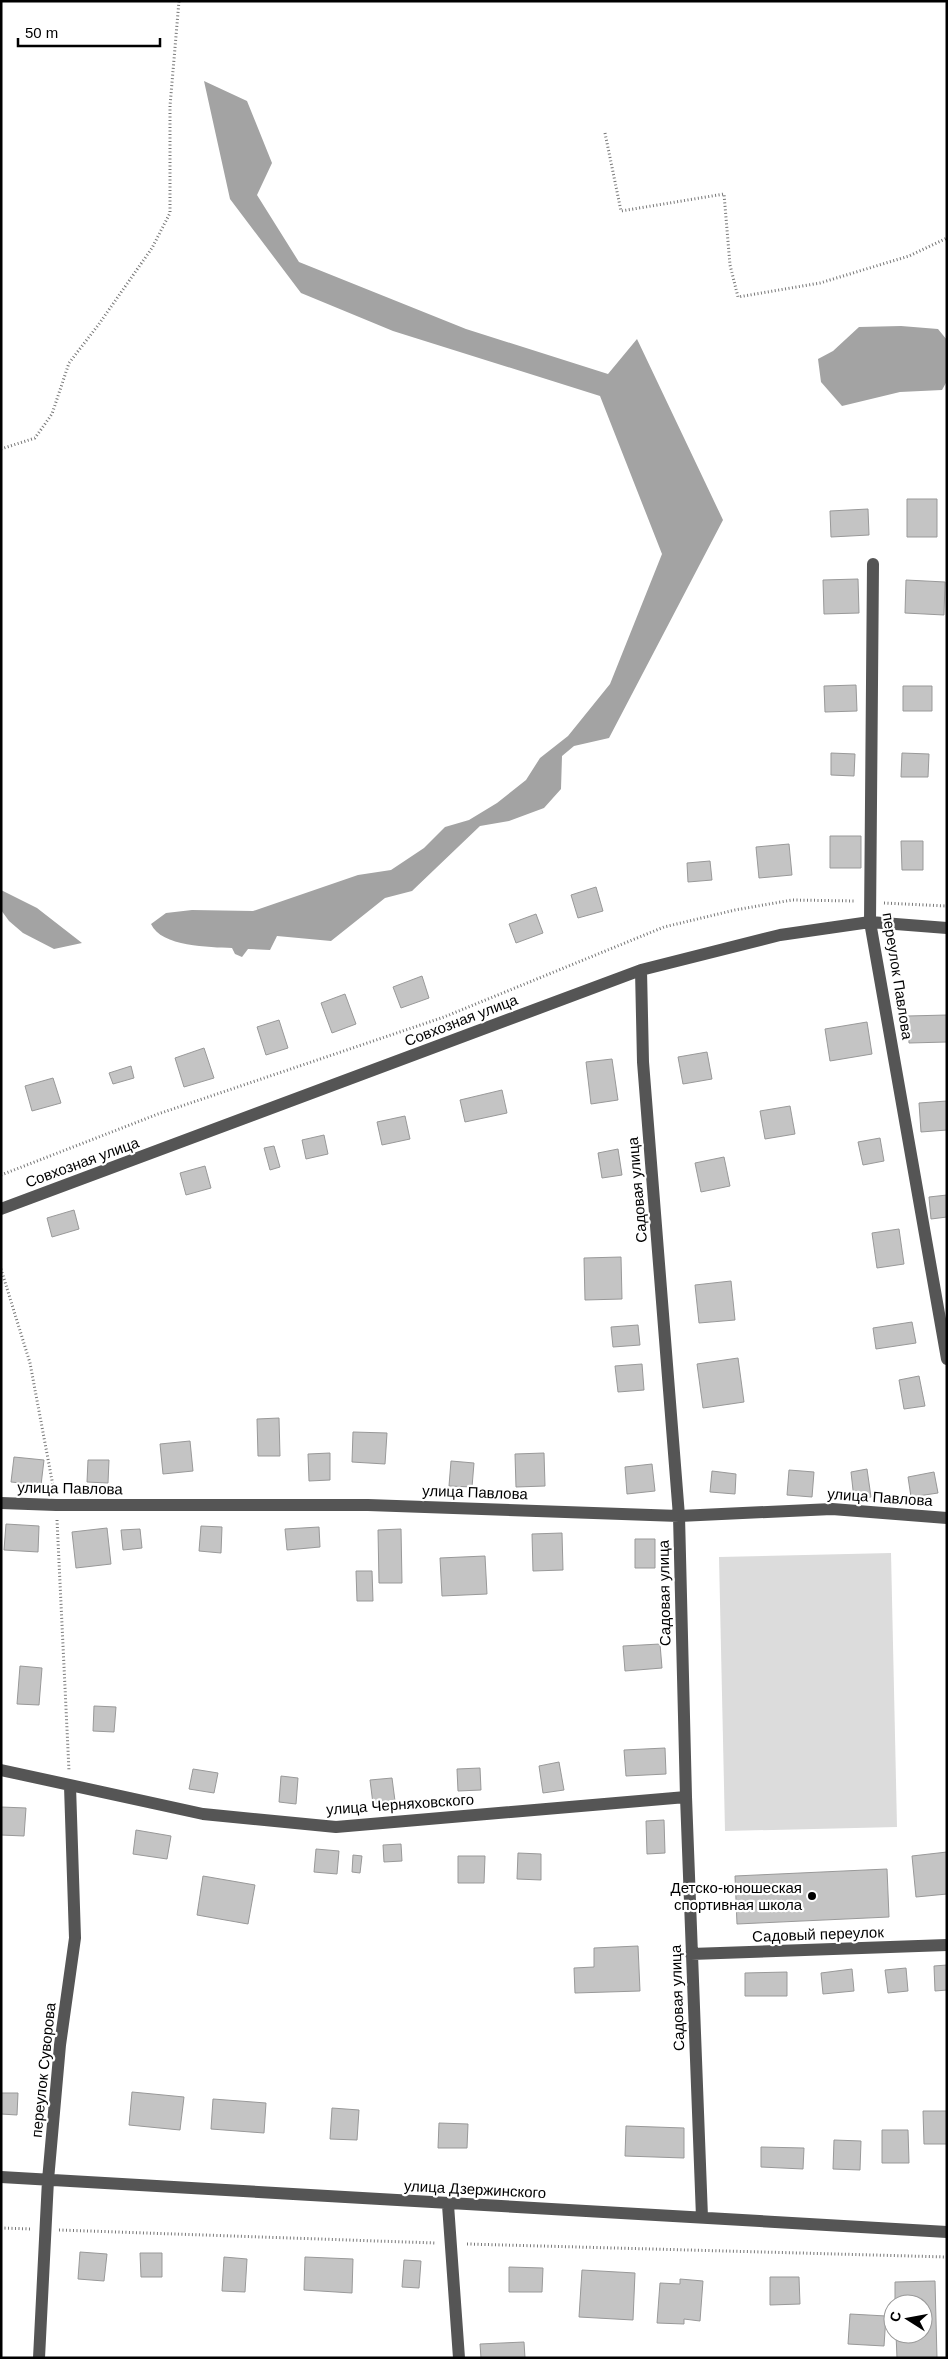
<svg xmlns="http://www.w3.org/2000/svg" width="948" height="2359" font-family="Arial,sans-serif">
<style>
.green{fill:#dcdcdc}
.water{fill:#a3a3a3}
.building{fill:#c4c4c4;stroke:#999}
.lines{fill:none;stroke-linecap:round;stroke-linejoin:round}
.path{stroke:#777;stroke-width:3;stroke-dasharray:1 2.5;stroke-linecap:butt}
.minor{stroke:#555;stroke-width:12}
.poi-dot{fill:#000;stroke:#fff;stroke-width:2}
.labels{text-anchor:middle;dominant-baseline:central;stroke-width:4.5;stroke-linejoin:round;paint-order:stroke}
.street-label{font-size:15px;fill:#000;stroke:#fff}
.poi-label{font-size:15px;fill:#000;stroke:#fff;text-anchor:end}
</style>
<rect width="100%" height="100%" fill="#fff"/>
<path class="green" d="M 891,1553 L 897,1827 L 725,1831 L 719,1557 Z"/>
<path class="water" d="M 204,81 L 247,101 L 272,163 L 257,195 L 299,262 L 466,329 L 608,374 L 637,339 L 723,520 L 609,738 L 574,746 L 562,756 L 561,789 L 544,808 L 509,821 L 480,826 L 412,891 L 385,898 L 331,941 L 277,936 L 270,950 L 248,949 L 242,957 L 235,954 L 232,948 C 210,947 161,947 151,924 L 166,913 L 192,910 L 253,911 L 358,875 L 391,870 L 424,848 L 445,827 L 469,820 L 497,803 L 526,780 L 540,758 L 568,736 L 610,684 L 662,554 L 600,396 L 393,331 L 301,293 L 230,199 Z
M 901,326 L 938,329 L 947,340 L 947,381 L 942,390 L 900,392 L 842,406 L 821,382 L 818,359 L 833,351 L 859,327 Z
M 1,890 L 37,908 L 82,943 L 54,949 L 23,933 L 9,921 L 1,910 Z"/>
<path class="building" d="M 907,499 L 937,499 L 937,537 L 907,537 Z
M 868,509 L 869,535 L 831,537 L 830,511 Z
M 858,579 L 859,613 L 824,614 L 823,580 Z
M 906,580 L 945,582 L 944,615 L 905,613 Z
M 856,685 L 857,711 L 825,712 L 824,686 Z
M 903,686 L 932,686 L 932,711 L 903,711 Z
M 831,753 L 855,754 L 854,776 L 831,775 Z
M 902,753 L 929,754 L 928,777 L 901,777 Z
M 830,836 L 861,836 L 861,868 L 830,868 Z
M 901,841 L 923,841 L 923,870 L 902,870 Z
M 789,844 L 792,875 L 759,878 L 756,847 Z
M 710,861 L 712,880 L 688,882 L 687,863 Z
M 596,887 L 603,911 L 578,918 L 571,895 Z
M 536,914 L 543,933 L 516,943 L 509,924 Z
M 422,976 L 429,998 L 401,1008 L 393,987 Z
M 345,994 L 356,1024 L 332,1033 L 321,1003 Z
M 947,1015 L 947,1042 L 909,1043 L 908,1016 Z
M 279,1020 L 288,1048 L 266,1055 L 257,1027 Z
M 867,1022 L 872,1054 L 830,1061 L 825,1029 Z
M 204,1048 L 214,1078 L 184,1087 L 175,1058 Z
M 707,1052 L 712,1079 L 683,1084 L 678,1057 Z
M 612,1059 L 618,1100 L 591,1104 L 586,1062 Z
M 131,1066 L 134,1078 L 113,1084 L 109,1073 Z
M 53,1078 L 61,1103 L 32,1111 L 25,1086 Z
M 502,1090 L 507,1113 L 465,1122 L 460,1100 Z
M 947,1101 L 947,1130 L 921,1132 L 919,1103 Z
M 790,1106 L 795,1134 L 765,1139 L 760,1111 Z
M 405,1116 L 410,1139 L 382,1145 L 377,1122 Z
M 324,1135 L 328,1154 L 306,1159 L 302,1140 Z
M 880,1138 L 884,1161 L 863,1165 L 858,1142 Z
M 274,1146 L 280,1167 L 270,1170 L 264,1148 Z
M 618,1149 L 622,1175 L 602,1178 L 598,1153 Z
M 724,1157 L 730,1186 L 701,1192 L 695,1163 Z
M 205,1166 L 211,1188 L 186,1195 L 180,1173 Z
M 947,1195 L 947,1217 L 931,1219 L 929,1197 Z
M 74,1210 L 79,1229 L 52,1237 L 47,1218 Z
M 899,1229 L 904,1264 L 877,1268 L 872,1233 Z
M 621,1257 L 622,1299 L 585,1300 L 584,1258 Z
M 731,1281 L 735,1320 L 699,1323 L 695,1285 Z
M 912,1322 L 916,1343 L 876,1349 L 873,1328 Z
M 638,1325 L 640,1345 L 613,1347 L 611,1327 Z
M 738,1358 L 744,1402 L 703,1408 L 697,1364 Z
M 642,1364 L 644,1390 L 618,1392 L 615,1366 Z
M 919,1376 L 925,1406 L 904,1409 L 899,1380 Z
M 279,1418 L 280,1456 L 258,1456 L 257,1419 Z
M 353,1432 L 387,1433 L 385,1464 L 352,1462 Z
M 190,1441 L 193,1471 L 163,1474 L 160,1444 Z
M 330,1453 L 330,1480 L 309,1481 L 308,1454 Z
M 544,1453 L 545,1486 L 516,1487 L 515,1454 Z
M 14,1457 L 44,1460 L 41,1485 L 11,1482 Z
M 88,1460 L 109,1460 L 108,1483 L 87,1482 Z
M 451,1461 L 474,1463 L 472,1487 L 449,1486 Z
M 652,1464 L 655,1491 L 627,1494 L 625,1467 Z
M 867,1469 L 871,1497 L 854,1499 L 851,1472 Z
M 789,1470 L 814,1472 L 812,1497 L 787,1495 Z
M 712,1471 L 736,1474 L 735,1494 L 710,1492 Z
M 934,1472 L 938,1493 L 911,1497 L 908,1477 Z
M 6,1524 L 39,1526 L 38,1552 L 4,1550 Z
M 201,1526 L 222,1527 L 221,1553 L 199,1551 Z
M 319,1527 L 320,1547 L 287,1550 L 285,1529 Z
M 107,1528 L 111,1564 L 76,1568 L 72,1532 Z
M 140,1529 L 142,1548 L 123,1550 L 121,1530 Z
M 401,1529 L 402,1583 L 379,1583 L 378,1530 Z
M 562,1533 L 563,1570 L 533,1571 L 532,1534 Z
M 635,1539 L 655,1539 L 655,1568 L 635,1568 Z
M 485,1556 L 487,1594 L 442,1596 L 440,1558 Z
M 356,1571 L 372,1571 L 373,1601 L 357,1601 Z
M 660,1644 L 662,1668 L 625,1671 L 623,1646 Z
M 20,1666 L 42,1668 L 39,1705 L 17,1704 Z
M 94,1706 L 116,1707 L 114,1732 L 93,1731 Z
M 665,1748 L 666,1774 L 626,1776 L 624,1750 Z
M 559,1762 L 564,1790 L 543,1793 L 539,1766 Z
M 480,1768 L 481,1790 L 458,1791 L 457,1769 Z
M 193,1769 L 218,1773 L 214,1793 L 189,1789 Z
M 281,1776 L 298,1778 L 296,1804 L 279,1802 Z
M 392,1778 L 395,1801 L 373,1804 L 370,1780 Z
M 1,1807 L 26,1808 L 24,1836 L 1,1835 Z
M 664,1820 L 665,1853 L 647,1854 L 646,1821 Z
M 136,1830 L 171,1836 L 167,1859 L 133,1854 Z
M 401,1844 L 402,1861 L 384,1862 L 383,1845 Z
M 316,1849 L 339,1851 L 337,1874 L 314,1872 Z
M 947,1852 L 947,1894 L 916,1897 L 912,1856 Z
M 518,1853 L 541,1854 L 541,1880 L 517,1879 Z
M 353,1855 L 362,1856 L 360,1873 L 352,1872 Z
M 458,1856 L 485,1856 L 484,1883 L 458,1883 Z
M 887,1869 L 889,1917 L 737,1924 L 735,1876 Z
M 203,1876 L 255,1885 L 248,1924 L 197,1915 Z
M 638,1946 L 640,1991 L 575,1993 L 574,1968 L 594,1967 L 594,1948 Z
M 947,1965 L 947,1990 L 935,1991 L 934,1966 Z
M 906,1968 L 908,1991 L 888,1993 L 885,1970 Z
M 852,1969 L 854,1991 L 823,1994 L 821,1973 Z
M 787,1972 L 787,1996 L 745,1996 L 745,1973 Z
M 132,2092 L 184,2097 L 180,2130 L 129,2125 Z
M 1,2093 L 18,2093 L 17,2115 L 1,2114 Z
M 213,2099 L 266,2103 L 264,2133 L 211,2129 Z
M 332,2108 L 359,2110 L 357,2140 L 330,2139 Z
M 923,2111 L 947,2111 L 947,2144 L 924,2144 Z
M 439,2123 L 468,2124 L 467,2148 L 438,2148 Z
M 626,2126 L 684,2128 L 684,2158 L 625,2156 Z
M 882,2130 L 908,2130 L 909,2163 L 882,2163 Z
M 834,2140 L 861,2141 L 860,2170 L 833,2169 Z
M 761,2147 L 804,2148 L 803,2169 L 761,2167 Z
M 80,2252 L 107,2254 L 104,2281 L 78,2279 Z
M 140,2253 L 162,2253 L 162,2277 L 141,2277 Z
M 224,2257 L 247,2259 L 245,2292 L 222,2291 Z
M 305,2257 L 353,2259 L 352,2293 L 304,2290 Z
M 404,2260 L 421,2261 L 419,2288 L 402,2287 Z
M 509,2267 L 543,2268 L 542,2292 L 509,2292 Z
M 582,2270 L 635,2273 L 633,2320 L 579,2317 Z
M 770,2277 L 799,2277 L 800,2304 L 770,2305 Z
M 680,2279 L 703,2281 L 700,2321 L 684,2319 L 684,2324 L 657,2323 L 660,2283 L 680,2284 Z
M 935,2281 L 937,2358 L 897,2358 L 896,2334 L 923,2334 L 923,2304 L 895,2304 L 895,2282 Z
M 850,2314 L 886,2316 L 884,2346 L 848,2344 Z
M 524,2342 L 525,2358 L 481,2358 L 480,2344 Z"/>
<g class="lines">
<path class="path" d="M 605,133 L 621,211 L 724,194 L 730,265 L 738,297 L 820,283 L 909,256 L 947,238
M 1,449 L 35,438 L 52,414 L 69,363 L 99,324 L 152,248 L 170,213 L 170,106 L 179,1
M 884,903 L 947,906
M 1,1175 L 158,1114 L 444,1017 L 664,927 L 735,910 L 792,900 L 855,901
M 1,1269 L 30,1363 L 54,1491
M 57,1520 L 69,1771
M 1,2228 L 31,2229
M 59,2230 L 435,2243
M 467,2244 L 947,2257"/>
<path class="minor" d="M 873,564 L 870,922 L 947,1359
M 641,970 L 643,1062 L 679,1516 L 686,1797 L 702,2217
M 1,1209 L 641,970 L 780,935 L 870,922 L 947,928
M 1,1503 L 56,1505 L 368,1505 L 679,1516 L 832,1509 L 947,1518
M 1,1770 L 203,1814 L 336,1827 L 686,1797
M 691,1954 L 947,1945
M 1,2177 L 947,2232
M 448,2205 L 459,2358
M 39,2358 L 48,2180 L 60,2045 L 75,1938 L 70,1786"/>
</g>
<circle class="poi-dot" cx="812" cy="1896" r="5"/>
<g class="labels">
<g class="street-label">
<text transform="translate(898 976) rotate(81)">переулок Павлова</text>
<text transform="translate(461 1020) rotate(-21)">Совхозная улица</text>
<text transform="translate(82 1162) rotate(-20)">Совхозная улица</text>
<text transform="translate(637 1190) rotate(-95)">Садовая улица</text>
<text transform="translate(70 1488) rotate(1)">улица Павлова</text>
<text transform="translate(475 1492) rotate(2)">улица Павлова</text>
<text transform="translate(880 1497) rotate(4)">улица Павлова</text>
<text transform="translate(664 1593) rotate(-91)">Садовая улица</text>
<text transform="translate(400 1804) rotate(-4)">улица Черняховского</text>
<text transform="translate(818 1934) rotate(-2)">Садовый переулок</text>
<text transform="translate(677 1998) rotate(-92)">Садовая улица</text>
<text transform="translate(43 2070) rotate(-84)">переулок Суворова</text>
<text transform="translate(475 2189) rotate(3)">улица Дзержинского</text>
</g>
<g class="poi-label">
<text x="802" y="1887">Детско-юношеская<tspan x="802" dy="17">спортивная школа</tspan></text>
</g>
</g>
<rect width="948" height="2359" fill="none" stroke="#000000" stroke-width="5"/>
<g transform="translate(908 2319) rotate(281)"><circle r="24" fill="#ffffff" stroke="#999999"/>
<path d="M0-4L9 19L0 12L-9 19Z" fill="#000000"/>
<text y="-8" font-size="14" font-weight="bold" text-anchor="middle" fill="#000000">С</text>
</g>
<path d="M18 38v8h142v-8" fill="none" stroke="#000000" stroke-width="2.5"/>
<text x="25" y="38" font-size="15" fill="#000000" stroke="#ffffff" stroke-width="4" paint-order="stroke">50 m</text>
</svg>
